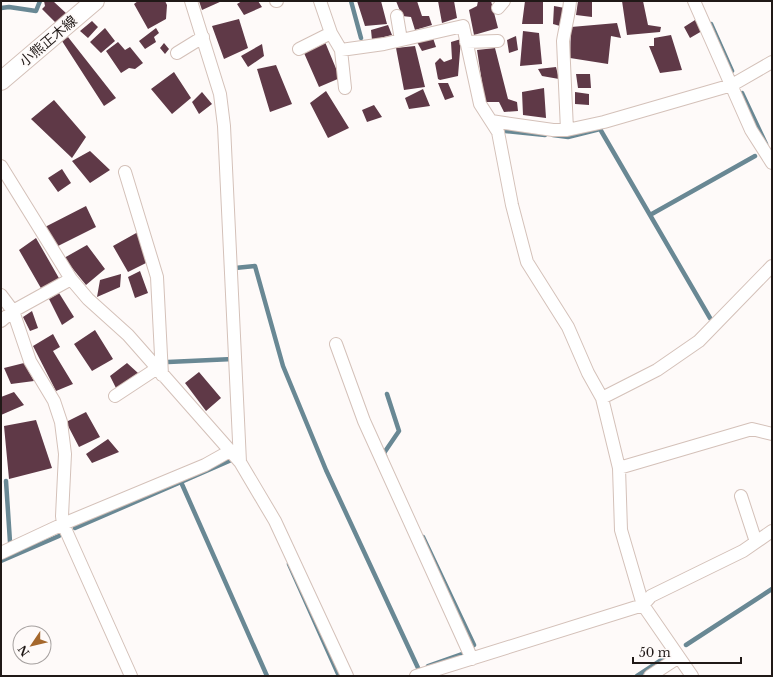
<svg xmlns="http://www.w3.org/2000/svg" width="773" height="677" font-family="'Libre Baskerville','Noto Sans JP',serif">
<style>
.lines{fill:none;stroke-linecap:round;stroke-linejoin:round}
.stream{stroke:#698894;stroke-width:4.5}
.building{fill:#5f3947}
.street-casing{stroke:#d4c1b9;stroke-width:14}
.secondary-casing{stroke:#d4c1b9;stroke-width:20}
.street{stroke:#fff;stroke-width:12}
.secondary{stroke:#fff;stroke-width:18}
.labels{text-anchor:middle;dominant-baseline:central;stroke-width:4;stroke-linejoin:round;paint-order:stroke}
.street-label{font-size:14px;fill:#201917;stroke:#fefaf9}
</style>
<rect width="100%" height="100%" fill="#fefaf9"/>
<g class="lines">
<path class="stream" d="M 351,1 L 361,38
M 1,8 L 9,7 L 36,11 L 40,1
M 711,24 L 732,71
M 742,93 L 766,144
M 505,131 L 545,135
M 553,135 L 568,137 L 600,129 L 650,215
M 235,268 L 255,266 L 283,366 L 326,470 L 419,670
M 710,318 L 650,215 L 755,156
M 168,362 L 233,359
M 385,456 L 384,453 L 399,431 L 387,394
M 6,481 L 10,542
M 181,482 L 236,458
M 75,528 L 181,482 L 267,676
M 423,537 L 474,645 L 462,654 L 428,666
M 1,561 L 59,536
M 289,564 L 339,676
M 686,645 L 772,589
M 637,676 L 669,655"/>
</g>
<path class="building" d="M 44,1 L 53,1 L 67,14 L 56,23 L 42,9 L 45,6 Z
M 138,1 L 165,1 L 167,5 L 166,19 L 148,29 L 134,4 Z
M 199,1 L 222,1 L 202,10 Z
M 242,1 L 258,1 L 262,7 L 244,15 L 237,4 Z
M 357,1 L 381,1 L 387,24 L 365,26 Z
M 396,1 L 417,1 L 422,16 L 429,16 L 432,25 L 415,30 L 411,17 L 402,16 Z
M 438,1 L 454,1 L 457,18 L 442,23 Z
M 478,1 L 491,1 L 498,28 L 474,35 L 469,10 L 477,6 Z
M 525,1 L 543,1 L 543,24 L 522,24 Z
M 578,1 L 592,1 L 592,17 L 576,15 Z
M 622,1 L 643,1 L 648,25 L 661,27 L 660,32 L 627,35 Z
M 554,6 L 565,8 L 560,26 L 553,24 Z
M 239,19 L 248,48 L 224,59 L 212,26 Z
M 695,20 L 702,31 L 690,38 L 684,27 Z
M 92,21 L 98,27 L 88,38 L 80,31 Z
M 617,23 L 621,38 L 611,36 L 608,64 L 570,58 L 571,27 Z
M 388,25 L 392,35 L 372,40 L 371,30 Z
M 105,28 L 115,41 L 101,53 L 90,42 Z
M 156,28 L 159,33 L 154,37 L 156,42 L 145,49 L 139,41 Z
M 523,31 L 539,33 L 542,64 L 520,66 Z
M 671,35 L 682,70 L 660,73 L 649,46 L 654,46 L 654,38 Z
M 516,36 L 518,50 L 509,53 L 507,40 Z
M 68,37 L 116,98 L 104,106 L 62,41 Z
M 433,38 L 436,47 L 422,51 L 417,42 Z
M 461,39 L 458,76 L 440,80 L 438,79 L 435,63 L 440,58 L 444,62 L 452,59 L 451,42 Z
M 118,42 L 125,50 L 130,47 L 143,63 L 135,69 L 129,68 L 121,73 L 106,51 Z
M 325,42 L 340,78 L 319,87 L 304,53 Z
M 164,43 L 169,49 L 165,54 L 160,48 Z
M 262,44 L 264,56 L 248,67 L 241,56 Z
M 415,46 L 425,87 L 404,90 L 396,48 Z
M 495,48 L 508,99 L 517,102 L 518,111 L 504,112 L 499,102 L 485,102 L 477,50 Z
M 276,65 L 292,104 L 270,112 L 257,69 Z
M 556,67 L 559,79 L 542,76 L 538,69 Z
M 174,72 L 191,98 L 172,114 L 151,89 Z
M 576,74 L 590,74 L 591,88 L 578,88 Z
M 438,83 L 448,83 L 454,97 L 445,100 Z
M 544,88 L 546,118 L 523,115 L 522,92 Z
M 423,89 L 430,106 L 409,109 L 405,98 Z
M 326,91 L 349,128 L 328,138 L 310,103 Z
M 202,92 L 212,104 L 199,114 L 192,102 Z
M 575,92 L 589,94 L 589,105 L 575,104 Z
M 54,100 L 86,137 L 72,158 L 31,119 Z
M 374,105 L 382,117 L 367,122 L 362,110 Z
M 90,151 L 110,170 L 90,183 L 72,161 Z
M 62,169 L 71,183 L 58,192 L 48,178 Z
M 86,206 L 96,227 L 58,246 L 45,227 Z
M 138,232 L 146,263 L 128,272 L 113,246 Z
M 36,238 L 60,280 L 42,290 L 19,250 Z
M 87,245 L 105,269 L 86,285 L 64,258 Z
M 140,271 L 148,293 L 135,298 L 128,277 Z
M 121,274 L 120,287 L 97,297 L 100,280 Z
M 59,293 L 74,317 L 62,325 L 49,299 Z
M 32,311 L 38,328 L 30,331 L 23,317 Z
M 95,330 L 113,359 L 92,371 L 74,344 Z
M 53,334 L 60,347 L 53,351 L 73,384 L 56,391 L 33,346 Z
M 24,363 L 34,381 L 11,384 L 4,368 Z
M 127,363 L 138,373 L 116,388 L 110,376 Z
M 199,372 L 221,398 L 206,411 L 185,383 Z
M 14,392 L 24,405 L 1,415 L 1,397 Z
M 86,412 L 100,437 L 79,447 L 66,422 Z
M 36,420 L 52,468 L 9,479 L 4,426 Z
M 108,439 L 119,452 L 92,463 L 86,454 Z"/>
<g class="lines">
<defs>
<path id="street" d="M 191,1 L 220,94 L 224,126 L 240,462
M 276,1 L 277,1
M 320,1 L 331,33 L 341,50 L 384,44 L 463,26 L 480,104 L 498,132 L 512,205 L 527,262 L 568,327 L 588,373 L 602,398 L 619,468 L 621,530 L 643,605 L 692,676
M 694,1 L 751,130 L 772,163
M 498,8 L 504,1
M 397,16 L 401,40
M 466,42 L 498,41
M 299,49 L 331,33
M 341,50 L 345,88
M 177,53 L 203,37
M 491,121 L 553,130 L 567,130 L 604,122 L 732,85 L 772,62
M 567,130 L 563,41 C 565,28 569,15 570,1
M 1,166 L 71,279 L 88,299 L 128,335 L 240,462 L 275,521 L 347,676
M 125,172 L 157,277 L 162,375
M 1,295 L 13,311 L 30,361 L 54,401 L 61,422 L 65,454 L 62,516 L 63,524 L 131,676
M 1,321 L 13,311 L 71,279
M 336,344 L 364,421 L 472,659
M 115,396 L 156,369
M 602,398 L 657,370 L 699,341 L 772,266
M 619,468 L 752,429 L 772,434
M 741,496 L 756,542
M 1,553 L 63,524 L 205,465 L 230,451
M 416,676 L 643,605 L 651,596 L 743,551 L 772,531
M 650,676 L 679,657"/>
<path id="secondary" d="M 1,81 L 95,1"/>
</defs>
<use href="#street" class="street-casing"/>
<use href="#secondary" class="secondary-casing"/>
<use href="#street" class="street"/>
<use href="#secondary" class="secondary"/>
</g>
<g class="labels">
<g class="street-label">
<text transform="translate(48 41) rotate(-40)">小熊正木線</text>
</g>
</g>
<rect width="773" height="677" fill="none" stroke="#201917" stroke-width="4"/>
<g transform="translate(32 645) rotate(235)"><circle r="19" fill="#fefaf9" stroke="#a5a09f"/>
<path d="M0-3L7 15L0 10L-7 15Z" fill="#a5682d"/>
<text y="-6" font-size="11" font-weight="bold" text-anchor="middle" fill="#201917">N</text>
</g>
<path d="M633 657v6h108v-6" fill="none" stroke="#201917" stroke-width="2"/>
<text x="639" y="657" font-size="12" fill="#201917" stroke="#fefaf9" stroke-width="3" paint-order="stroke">50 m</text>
</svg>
